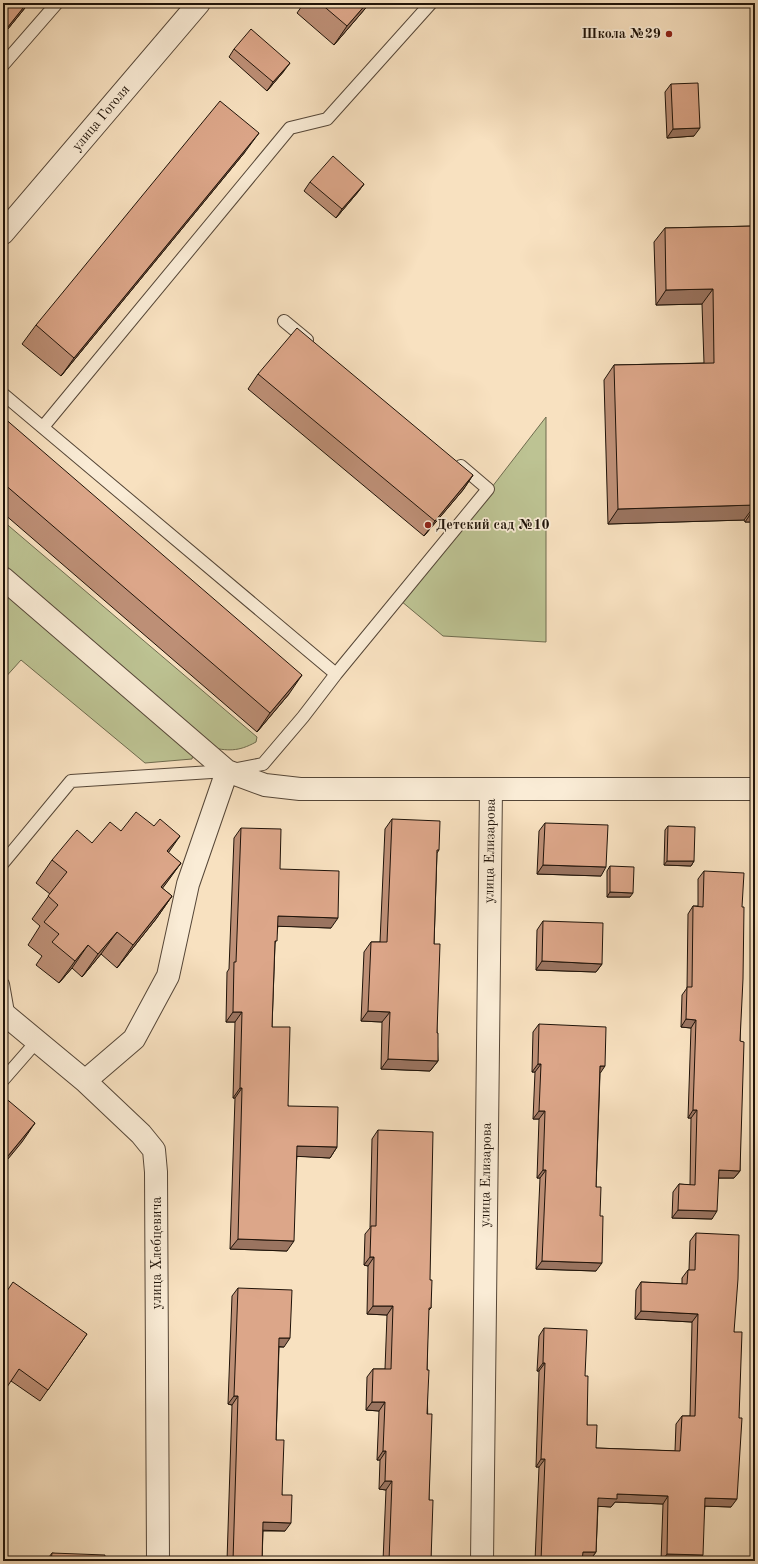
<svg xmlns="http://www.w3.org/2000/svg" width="758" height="1564" font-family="'Old Standard TT',serif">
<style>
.green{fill:#bdc393;stroke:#6e6b4e}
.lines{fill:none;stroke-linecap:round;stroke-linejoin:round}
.lane-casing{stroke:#554637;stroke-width:14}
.street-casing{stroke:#554637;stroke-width:24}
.lane{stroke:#faecd6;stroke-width:12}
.street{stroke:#faecd6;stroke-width:22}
.wall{fill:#bd8f76;stroke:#1f1309}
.shaded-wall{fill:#9a7460;stroke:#1f1309}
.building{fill:#dca689;stroke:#1f1309}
.poi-dot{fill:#8f2418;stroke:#faecd6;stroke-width:1.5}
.labels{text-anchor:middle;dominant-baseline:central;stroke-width:3.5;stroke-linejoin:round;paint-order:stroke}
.poi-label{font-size:14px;font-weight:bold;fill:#1f1309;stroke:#faecd6;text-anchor:end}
.street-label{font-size:14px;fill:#1f1309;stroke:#faecd6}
</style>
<rect width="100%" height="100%" fill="#f8e1c0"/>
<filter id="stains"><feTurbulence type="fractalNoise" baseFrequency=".005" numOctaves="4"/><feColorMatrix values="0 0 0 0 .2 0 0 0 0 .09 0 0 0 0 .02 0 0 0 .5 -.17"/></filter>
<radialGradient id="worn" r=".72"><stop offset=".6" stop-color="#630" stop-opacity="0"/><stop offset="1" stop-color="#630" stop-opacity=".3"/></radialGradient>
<path class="green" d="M 546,417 L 546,642 L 443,636 L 401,601 L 475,509 Z
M 3,521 L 257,737 L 256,742 C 238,752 228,751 208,747 L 3,571 Z
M 3,590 L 193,754 L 192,759 L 145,763 L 21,660 L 3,680 Z"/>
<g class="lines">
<defs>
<path id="lane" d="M 3,65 L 57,3
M 284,321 L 307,340
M 3,394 L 336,674
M 43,427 L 290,128 L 327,119 L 431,3
M 3,863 L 71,781 L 227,771 L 263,764 L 303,717 L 336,674 L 488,489 L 461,466
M 3,984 L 9,1018
M 3,1080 L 37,1041"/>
<path id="street" d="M 3,233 L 199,3
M 3,578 L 227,771 L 265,785 L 300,789 L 755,789
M 3,1013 L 85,1081 L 141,1134 L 154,1150 L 156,1172 L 158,1561
M 85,1081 L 134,1039 L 168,976 L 188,884 L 227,771
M 482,1561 L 491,789"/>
</defs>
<use href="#lane" class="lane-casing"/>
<use href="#street" class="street-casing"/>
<use href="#lane" class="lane"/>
<use href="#street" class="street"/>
</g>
<path class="wall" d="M 3,3 L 29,3 L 3,35 Z
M 304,3 L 370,3 L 334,45 L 297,13 Z
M 234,49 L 284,71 L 267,91 L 229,57 Z
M 671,84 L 694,136 L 667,138 L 665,92 Z
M 245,152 L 61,376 L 22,344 L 36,325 Z
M 310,182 L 364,184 L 358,192 L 336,218 L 304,191 Z
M 755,226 L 755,522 L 745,522 L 744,520 L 608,524 L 604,380 L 614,365 L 704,363 L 702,304 L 656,305 L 654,242 L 665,228 Z
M 258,374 L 473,475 L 463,490 L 424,536 L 248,389 Z
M 3,417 L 289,694 L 257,732 L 3,513 Z
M 392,819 L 439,850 L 437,853 L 434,944 L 438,1061 L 430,1071 L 381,1069 L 382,1022 L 361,1021 L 364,952 L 371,942 L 380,942 L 385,829 Z
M 545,823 L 601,876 L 537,874 L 539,831 Z
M 668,826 L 694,861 L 691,866 L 664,865 L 665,830 Z
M 241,828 L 280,869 L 331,928 L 278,926 L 275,944 L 272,1027 L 288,1106 L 337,1147 L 330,1158 L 297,1156 L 287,1251 L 230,1249 L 235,1098 L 233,1098 L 235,1022 L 226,1022 L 227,972 L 229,969 L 234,838 Z
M 121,831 L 168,853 L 181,863 L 162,888 L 172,896 L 156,919 L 117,968 L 101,954 L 82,977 L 72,968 L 59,983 L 36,965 L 42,956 L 28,945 L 40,926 L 32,919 L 50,894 L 36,883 L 52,860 Z
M 610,866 L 630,897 L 607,897 L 607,871 Z
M 704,871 L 742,907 L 740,1041 L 740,1171 L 734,1178 L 718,1178 L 712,1219 L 672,1218 L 673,1192 L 679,1184 L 690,1185 L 691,1118 L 688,1118 L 691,1028 L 681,1027 L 682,995 L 687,988 L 688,914 L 693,906 L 698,906 L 698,879 Z
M 543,921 L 602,964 L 596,972 L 536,970 L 537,930 Z
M 539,1024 L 600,1074 L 596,1187 L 596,1271 L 536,1269 L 540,1178 L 537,1178 L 539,1119 L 533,1119 L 535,1072 L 532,1072 L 533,1032 Z
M 378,1130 L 430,1280 L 431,1308 L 428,1311 L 427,1370 L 429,1500 L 431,1561 L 383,1561 L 386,1490 L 379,1489 L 380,1460 L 377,1460 L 379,1411 L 366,1410 L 367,1377 L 373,1369 L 385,1369 L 387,1315 L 367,1314 L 368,1266 L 364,1265 L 365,1234 L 370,1228 L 372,1139 Z
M 696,1233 L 734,1332 L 731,1507 L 705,1506 L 699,1561 L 661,1561 L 663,1504 L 615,1502 L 611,1507 L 598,1506 L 596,1552 L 590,1560 L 535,1561 L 539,1467 L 536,1467 L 539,1371 L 537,1371 L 539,1336 L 544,1328 L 585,1376 L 587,1425 L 596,1448 L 675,1451 L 676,1424 L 682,1416 L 690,1416 L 692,1322 L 635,1319 L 636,1290 L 641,1282 L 682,1284 L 682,1278 L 688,1270 L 689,1270 L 690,1241 Z
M 238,1288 L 284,1347 L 279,1347 L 276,1440 L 282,1495 L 285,1531 L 263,1531 L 262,1561 L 227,1561 L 232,1405 L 228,1404 L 232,1296 Z
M 3,1297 L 87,1334 L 40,1401 L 11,1381 Z
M 52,1553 L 104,1561 L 46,1561 Z"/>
<path class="shaded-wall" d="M 27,3 L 29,3 L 3,35 L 3,33 Z
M 367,3 L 370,3 L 334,45 L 347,26 Z
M 290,63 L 284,71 L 267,91 L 273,82 Z
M 700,128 L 694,136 L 667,138 L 673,129 Z
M 259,133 L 245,152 L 61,376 L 74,358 Z
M 364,184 L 358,192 L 336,218 L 342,209 Z
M 713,289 L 702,304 L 656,305 L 666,290 Z
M 473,475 L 463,490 L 424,536 L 435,521 Z
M 755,505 L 744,520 L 608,524 L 618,509 Z
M 755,507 L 755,522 L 745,522 Z
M 302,675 L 289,694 L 257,732 L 270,713 Z
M 180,836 L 164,859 L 167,851 Z
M 667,861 L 694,861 L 691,866 L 664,865 Z
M 181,863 L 165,885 L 145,910 L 161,887 Z
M 543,865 L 606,867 L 601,876 L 537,874 Z
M 610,892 L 633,893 L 630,897 L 607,897 Z
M 172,896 L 156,919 L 117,968 L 133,945 Z
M 278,916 L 338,918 L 331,928 L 271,926 Z
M 117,932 L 101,954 L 82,977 L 98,954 Z
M 88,945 L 72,968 L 59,983 L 75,961 Z
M 542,961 L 602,964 L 596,972 L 536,970 Z
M 368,1011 L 390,1012 L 382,1022 L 361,1021 Z
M 233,1012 L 242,1012 L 235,1022 L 226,1022 Z
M 686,1019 L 696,1020 L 691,1028 L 681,1027 Z
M 388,1059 L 438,1061 L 430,1071 L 381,1069 Z
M 538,1064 L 541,1064 L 535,1072 L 532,1072 Z
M 600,1066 L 605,1066 L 599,1075 Z
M 240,1088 L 242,1088 L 235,1098 L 233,1098 Z
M 693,1110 L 697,1110 L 691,1118 L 688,1118 Z
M 539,1111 L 545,1111 L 539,1119 L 533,1119 Z
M 35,1123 L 22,1142 L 3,1165 L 3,1162 Z
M 297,1146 L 337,1147 L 330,1158 L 290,1156 Z
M 543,1170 L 546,1170 L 540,1178 L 537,1178 Z
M 719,1170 L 740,1171 L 734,1178 L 713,1178 Z
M 678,1210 L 717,1211 L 712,1219 L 672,1218 Z
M 238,1239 L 294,1241 L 287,1251 L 230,1249 Z
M 370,1257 L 374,1257 L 368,1266 L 364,1265 Z
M 542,1261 L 602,1263 L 596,1271 L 536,1269 Z
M 373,1306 L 393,1306 L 387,1315 L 367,1314 Z
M 641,1311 L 698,1314 L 692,1322 L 635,1319 Z
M 279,1338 L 290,1338 L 284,1347 L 273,1346 Z
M 543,1363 L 545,1363 L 539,1371 L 537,1371 Z
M 234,1396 L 238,1396 L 232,1405 L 228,1404 Z
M 372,1402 L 385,1402 L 379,1411 L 366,1410 Z
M 383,1451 L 386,1451 L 380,1460 L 377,1460 Z
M 541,1459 L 545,1459 L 539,1467 L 536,1467 Z
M 385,1481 L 392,1481 L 386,1490 L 379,1489 Z
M 617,1494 L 668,1496 L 663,1504 L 615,1502 L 611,1507 L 592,1506 L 598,1498 Z
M 705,1498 L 737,1499 L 731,1507 L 700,1506 Z
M 263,1522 L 291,1523 L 285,1531 L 257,1530 Z
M 583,1552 L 596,1552 L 590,1560 L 577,1560 Z
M 667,1554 L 703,1555 L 699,1561 L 662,1561 Z"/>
<path class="building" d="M 3,3 L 27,3 L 7,28 L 3,25 Z
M 320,3 L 367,3 L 347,26 Z
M 251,29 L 290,63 L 273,82 L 234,49 Z
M 698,83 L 700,128 L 673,129 L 671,84 Z
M 220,101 L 259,133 L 74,358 L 36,325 Z
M 333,156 L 364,184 L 342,209 L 310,182 Z
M 755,226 L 755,507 L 755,505 L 618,509 L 614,365 L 714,363 L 713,289 L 666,290 L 665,228 Z
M 297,328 L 473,475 L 435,521 L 258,374 Z
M 3,417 L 302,675 L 270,713 L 3,483 Z
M 136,812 L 154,826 L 160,819 L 180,836 L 167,851 L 181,863 L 161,887 L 172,896 L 133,945 L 117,932 L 98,954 L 88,945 L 75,961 L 52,942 L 59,934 L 44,922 L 58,905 L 48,896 L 67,872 L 52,860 L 77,830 L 92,843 L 110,822 L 121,831 Z
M 392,819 L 440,821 L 439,850 L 437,850 L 434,944 L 440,944 L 437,1033 L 438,1033 L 438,1061 L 388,1059 L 390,1012 L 368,1011 L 371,942 L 387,942 Z
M 545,823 L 608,825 L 606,867 L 543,865 Z
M 668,826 L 695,827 L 694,861 L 667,861 Z
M 241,828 L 281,829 L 280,869 L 339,871 L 338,918 L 278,916 L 277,941 L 275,941 L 272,1027 L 290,1027 L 288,1106 L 338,1107 L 337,1147 L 297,1146 L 294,1241 L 238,1239 L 242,1088 L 240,1088 L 242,1012 L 233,1012 L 234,962 L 236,962 Z
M 610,866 L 634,867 L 633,893 L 610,892 Z
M 704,871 L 744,873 L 742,907 L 744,907 L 743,979 L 740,1041 L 744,1042 L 740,1171 L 719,1170 L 717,1211 L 678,1210 L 679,1184 L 695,1185 L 697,1110 L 693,1110 L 696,1020 L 686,1019 L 687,987 L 692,987 L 693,906 L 703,907 Z
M 543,921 L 603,923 L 602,964 L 542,961 Z
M 539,1024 L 606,1027 L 605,1066 L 600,1066 L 596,1187 L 601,1187 L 600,1216 L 603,1216 L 602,1263 L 542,1261 L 546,1170 L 543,1170 L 545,1111 L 539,1111 L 541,1064 L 538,1064 Z
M 3,1096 L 35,1123 L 3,1162 Z
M 378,1130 L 433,1132 L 430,1280 L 432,1280 L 431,1308 L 429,1308 L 427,1370 L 429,1370 L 427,1414 L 432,1414 L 429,1500 L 433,1500 L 431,1561 L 389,1561 L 392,1481 L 385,1481 L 386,1451 L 383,1451 L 385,1402 L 372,1402 L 373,1369 L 391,1369 L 393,1306 L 373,1306 L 374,1257 L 370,1257 L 371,1226 L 376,1226 Z
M 696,1233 L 739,1235 L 738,1279 L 734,1332 L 742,1332 L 739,1418 L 742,1418 L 737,1499 L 705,1498 L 703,1555 L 667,1554 L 668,1496 L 617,1494 L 617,1499 L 598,1498 L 596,1552 L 583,1552 L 582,1561 L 541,1561 L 545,1459 L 541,1459 L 545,1363 L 543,1363 L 544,1328 L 587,1330 L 585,1376 L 588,1376 L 587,1425 L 597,1425 L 596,1448 L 680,1451 L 682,1416 L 695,1416 L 698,1314 L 641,1311 L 641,1282 L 687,1284 L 688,1270 L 695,1270 Z
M 13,1282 L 87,1334 L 48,1390 L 19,1369 L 3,1393 L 3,1297 Z
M 238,1288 L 292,1290 L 290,1338 L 279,1338 L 276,1440 L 284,1440 L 282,1495 L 292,1495 L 291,1523 L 263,1522 L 262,1561 L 233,1561 L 238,1396 L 234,1396 Z
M 52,1553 L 105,1555 L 104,1561 L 51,1561 Z
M 704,1560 L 740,1561 L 704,1561 Z"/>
<g class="poi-dot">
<circle cx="669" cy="34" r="4"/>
<circle cx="428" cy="525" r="4"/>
</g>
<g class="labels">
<g class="poi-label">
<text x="661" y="34">Школа №29</text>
<text x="436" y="525" text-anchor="start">Детский сад №10</text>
</g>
<g class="street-label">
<text transform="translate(101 118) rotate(-50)">улица Гоголя</text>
<text transform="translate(490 851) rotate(-89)">улица Елизарова</text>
<text transform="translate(486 1175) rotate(-89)">улица Елизарова</text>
<text transform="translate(157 1253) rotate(-90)">улица Хлебцевича</text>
</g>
</g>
<rect width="758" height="1564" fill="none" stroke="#f8e1c0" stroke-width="16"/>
<rect x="4" y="4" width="750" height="1556" fill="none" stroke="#1f1309" stroke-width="2"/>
<rect x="8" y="8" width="742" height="1548" fill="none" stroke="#1f1309"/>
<rect width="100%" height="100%" filter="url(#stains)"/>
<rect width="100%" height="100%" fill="url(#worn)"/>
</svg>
